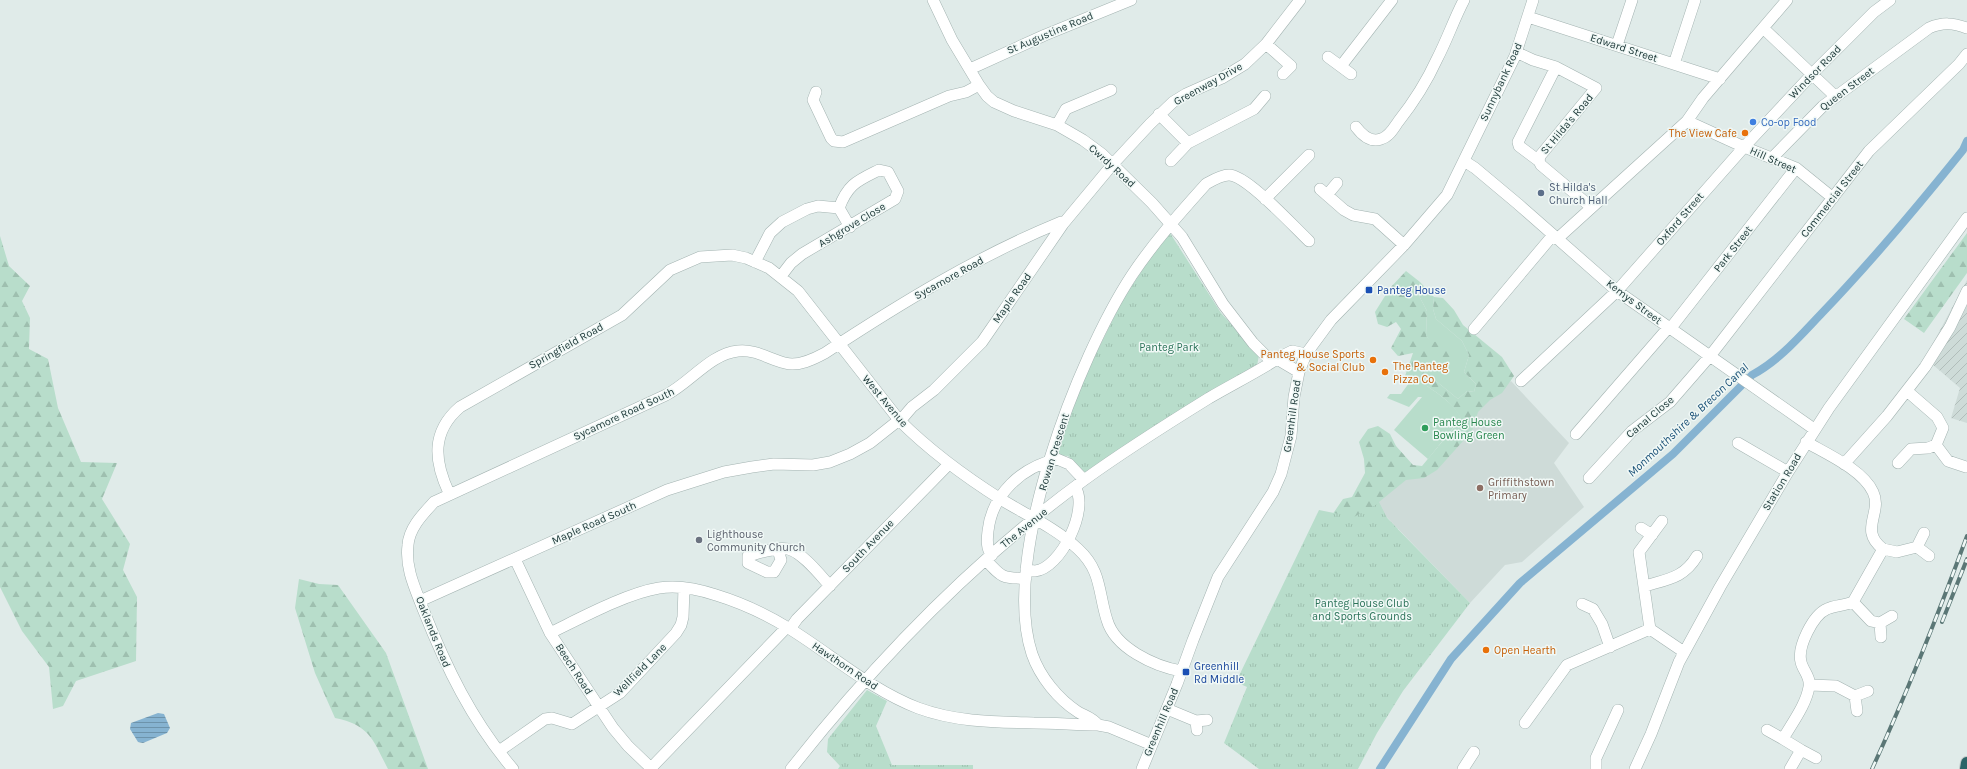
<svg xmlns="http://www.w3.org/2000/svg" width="1967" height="769" font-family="Karla,sans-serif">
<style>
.built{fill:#cedbd8}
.industrial{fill:url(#industrial-furrows)}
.grass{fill:#b8ddcb}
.forest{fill:url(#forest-firs)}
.park{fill:url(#park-tufts)}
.water{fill:url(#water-rules)}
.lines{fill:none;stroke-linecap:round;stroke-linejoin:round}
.canal{stroke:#86b3d1;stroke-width:8}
.minor-casing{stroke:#a3b3b1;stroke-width:12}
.highway-casing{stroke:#c1c8c8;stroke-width:14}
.minor{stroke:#fff;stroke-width:11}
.highway{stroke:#2c6568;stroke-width:12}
.rail-casing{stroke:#5b7776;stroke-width:4}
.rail{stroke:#f0f8f6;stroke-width:2.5;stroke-dasharray:8;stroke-linecap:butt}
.shop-dot{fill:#3f7fe0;stroke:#f0f8f6;stroke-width:1.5}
.food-dot{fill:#e8710a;stroke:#f0f8f6;stroke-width:1.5}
.service-dot{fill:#5c6f8a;stroke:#f0f8f6;stroke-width:1.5}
.transit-dot{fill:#1a4fb4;stroke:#f0f8f6;stroke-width:1.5}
.leisure-dot{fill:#2e9e5b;stroke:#f0f8f6;stroke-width:1.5}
.education-dot{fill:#8d6e63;stroke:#f0f8f6;stroke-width:1.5}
.worship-dot{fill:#6b7280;stroke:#f0f8f6;stroke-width:1.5}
.labels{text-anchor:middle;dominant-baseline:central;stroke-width:3;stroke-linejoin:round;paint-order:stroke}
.street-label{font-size:11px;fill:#203b3b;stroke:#f0f8f6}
.shop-label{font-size:11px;fill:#366cbe;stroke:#f0f8f6;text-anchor:start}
.food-label{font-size:11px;fill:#c56008;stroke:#f0f8f6;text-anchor:end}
.service-label{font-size:11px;fill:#4e5e75;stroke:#f0f8f6;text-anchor:start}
.transit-label{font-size:11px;fill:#164399;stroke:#f0f8f6;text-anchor:start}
.park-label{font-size:11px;fill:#2a7258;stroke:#f0f8f6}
.leisure-label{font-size:11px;fill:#27864d;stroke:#f0f8f6;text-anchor:start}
.education-label{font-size:11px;fill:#785e54;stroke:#f0f8f6;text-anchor:start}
.worship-label{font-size:11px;fill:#5b616d;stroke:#f0f8f6;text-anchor:start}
.water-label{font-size:12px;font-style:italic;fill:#1a5177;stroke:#f0f8f6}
</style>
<defs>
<pattern id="industrial-furrows" width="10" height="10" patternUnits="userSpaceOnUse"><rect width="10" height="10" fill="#cedbd8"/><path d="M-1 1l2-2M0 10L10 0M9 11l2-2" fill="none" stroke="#b1bdba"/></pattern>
<pattern id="forest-firs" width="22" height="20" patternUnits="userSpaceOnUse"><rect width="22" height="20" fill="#b8ddcb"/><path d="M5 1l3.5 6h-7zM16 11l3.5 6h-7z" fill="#9ebfaf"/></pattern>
<pattern id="park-tufts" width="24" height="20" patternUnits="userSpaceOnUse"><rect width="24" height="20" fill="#b8ddcb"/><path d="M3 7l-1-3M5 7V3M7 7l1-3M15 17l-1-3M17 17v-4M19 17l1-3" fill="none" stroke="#9ebfaf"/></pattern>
<pattern id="water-rules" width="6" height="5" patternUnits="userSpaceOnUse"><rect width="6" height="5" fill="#86b3d1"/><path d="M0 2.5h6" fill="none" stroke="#6d93ab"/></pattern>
</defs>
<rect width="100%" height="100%" fill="#e0ebe9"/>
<path class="built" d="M 1511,381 L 1569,443 L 1554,463 L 1584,507 L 1522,562 L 1505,565 L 1470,603 L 1374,504 L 1410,467 L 1424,472 L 1491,395 Z"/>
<path class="industrial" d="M 1967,280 L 1967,423 L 1951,418 L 1960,388 L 1925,358 Z"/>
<path class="grass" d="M 1420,282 L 1434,297 L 1433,309 L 1436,319 L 1462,341 L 1469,355 L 1464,372 L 1476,384 L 1474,392 L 1467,391 L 1458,399 L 1436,381 L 1427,386 C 1440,395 1454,404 1461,418 L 1428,459 L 1394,430 L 1422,397 L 1418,397 L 1409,407 L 1387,398 L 1390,394 L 1401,394 L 1409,383 L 1420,377 L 1429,366 L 1431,342 L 1426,336 L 1427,311 L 1417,292 Z"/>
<path class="forest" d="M 1967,233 L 1967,273 L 1924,333 L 1904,319 Z
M 0,236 L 9,266 L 30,286 L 22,301 L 30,318 L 29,349 L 48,359 L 58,408 L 81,462 L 117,463 L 102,499 L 130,544 L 123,570 L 137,597 L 136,661 L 76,681 L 63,706 L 53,709 L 49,667 L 22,631 L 0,587 Z
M 1406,271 L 1420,282 L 1417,292 L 1427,311 L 1426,336 L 1432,342 L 1446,341 L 1450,350 L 1452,364 L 1446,372 L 1429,366 L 1420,377 L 1409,383 L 1404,379 L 1413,353 L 1398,356 L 1391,348 L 1401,329 L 1396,322 L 1387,327 L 1378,324 L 1375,312 L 1390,288 Z
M 1434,297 L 1443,298 L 1454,310 L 1463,325 L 1502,357 L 1514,376 L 1502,393 L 1490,400 L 1478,412 L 1472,431 L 1437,470 L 1424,478 L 1406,480 L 1379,502 L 1387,518 L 1398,529 L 1330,518 L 1343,499 L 1352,497 L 1365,473 L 1364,459 L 1359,442 L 1368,429 L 1378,426 L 1390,434 L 1396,446 L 1413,465 L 1422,466 L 1461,419 C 1454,404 1440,395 1427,386 L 1426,379 L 1436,381 L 1458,399 L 1467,391 L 1474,392 L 1476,384 L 1464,372 L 1469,355 L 1462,341 L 1436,319 L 1433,309 Z
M 299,579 L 319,584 L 338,585 L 386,653 L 428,769 L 388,769 C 373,740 370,725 335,718 L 315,673 L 295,608 Z"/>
<path class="park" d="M 1170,233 L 1221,313 L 1259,355 L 1257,366 L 1085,474 L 1068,456 L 1055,455 L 1087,372 L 1122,301 L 1162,240 Z
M 1379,503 L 1387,518 L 1470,603 L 1403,691 L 1377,733 L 1358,769 L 1259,769 L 1224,743 L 1247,687 L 1236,682 L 1319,510 L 1354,517 Z
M 867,690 L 887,701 L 876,726 L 892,765 L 973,765 L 973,769 L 838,769 L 840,766 L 827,752 L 828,739 Z"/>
<path class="water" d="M 158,713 L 164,714 L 170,728 L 167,733 L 143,743 L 138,742 L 130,729 L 131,723 Z"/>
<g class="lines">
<path class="canal" d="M 1380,769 L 1451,659 L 1520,583 L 1673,454 L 1752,375 C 1780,360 1800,336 1822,313 C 1872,261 1918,206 1963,150 L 1967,141"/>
<defs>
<path id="minor" d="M 933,0 L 952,40 L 979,85 L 987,96 L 994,102 L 1014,111 L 1057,125 L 1083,140 L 1102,154 L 1152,203 L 1182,237 L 1223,304 L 1253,343 L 1272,362
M 1528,17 L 1720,79
M 1763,28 L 1836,97
M 1266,44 L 1291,66 L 1283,74
M 1617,45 L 1632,0
M 1516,52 L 1533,60 L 1556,67 L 1518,142 L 1519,146 L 1539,161
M 1328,57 L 1351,74
M 1674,64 L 1695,0
M 1341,66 L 1392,0
M 1556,67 L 1596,88 L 1540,156 L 1539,161 L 1541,165 L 1591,207
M 970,69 L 1045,35 L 1131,0
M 816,92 L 813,100 L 831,138 L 834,141 L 843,142 L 949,96 L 966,92 L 979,85
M 1159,114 L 1188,143
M 1687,121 L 1744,147 L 1796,168 L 1833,198
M 1057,125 L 1066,109 L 1111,90
M 1356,127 C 1362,135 1370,143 1381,139 C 1389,137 1394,128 1398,122 C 1413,103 1427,81 1437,59 C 1447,40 1454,19 1464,0
M 1772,158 L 1823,106 L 1929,28 C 1943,22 1953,23 1967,28
M 1171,161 L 1188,143 L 1254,109 L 1265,96
M 1464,161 L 1475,168 L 1518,204 L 1617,291 L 1814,429
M 1320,189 L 1344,210 L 1353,215 L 1375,219 L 1404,245
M 1327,195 L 1337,183
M 1265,199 L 1309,155
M 839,208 L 850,227
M 1557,239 L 1687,121 L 1703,98 L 1787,0
M 755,262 L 770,233 L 782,222 L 807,209 L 818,206 L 839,208 C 848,184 857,181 879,170 L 888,172 L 898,191 L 895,199 L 802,254 L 791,263 L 781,276
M 1474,329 L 1553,235
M 1670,329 L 1796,168
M 1277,359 L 1299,372
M 1521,381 L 1617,291 L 1744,147 L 1816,70 L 1874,12 L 1890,0
M 900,421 L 912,407 L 934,390 L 982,342 L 1063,224 L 1112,165 L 1150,124 L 1173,102 L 1186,94 L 1222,78 L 1245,64 L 1266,44 L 1300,0
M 1576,434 L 1668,328
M 1738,443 L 1788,472
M 1936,445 L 1948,461 L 1966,467
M 1898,463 L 1911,449 L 1928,448 L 1936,445 L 1943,428 L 1937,417 L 1907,391
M 1844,464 L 1887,416 L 1925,367 L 1950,327 L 1967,291
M 1589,478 L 1632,431 L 1670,402 L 1710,356 L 1869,151 L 1959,64 L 1967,54
M 449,493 C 434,461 431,432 460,407 L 622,315 L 670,270 L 700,257 L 732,255 L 746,258 L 769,268 L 798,291 L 899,420 C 930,451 964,476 1002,500 C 1027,515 1057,529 1078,549 C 1102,571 1098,592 1107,620 C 1115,648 1154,666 1181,671
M 1641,528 L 1652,535
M 1917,547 L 1929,556
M 1883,549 L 1897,552 L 1917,547 L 1924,533
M 778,550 L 781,560 L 774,572 L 767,572 L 748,563 L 748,556 C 759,553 776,547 788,549 C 802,552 820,575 830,586
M 992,555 C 986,549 987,539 988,531 C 992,494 1022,467 1057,459 L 1069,464 L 1084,480
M 515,559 L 550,633 L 613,728 L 628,746 L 651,768
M 986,560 C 1001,577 1003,579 1026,578
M 1026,569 C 1029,570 1033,571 1035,571 C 1060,569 1090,509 1075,487
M 1645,586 C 1668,579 1684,578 1697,556
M 420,601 L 667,490 L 724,472 L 752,467 L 774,464 L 813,465 L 830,462 L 850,454 L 870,443 L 899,420
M 1853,602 L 1871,621 L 1880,623 L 1892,616
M 1582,604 L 1593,609 L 1602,624 L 1610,647
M 1880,623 L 1881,637
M 790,629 L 797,619 L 948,465
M 1650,629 L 1639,552 L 1662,521
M 550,633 C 579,619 627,593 659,588 C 678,585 698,589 716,595 C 742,603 766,614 790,629 C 832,655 871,690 918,708 C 956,722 994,722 1034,723 C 1056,723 1077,725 1098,725 L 1109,727 L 1152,745
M 1810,685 L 1836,686 L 1855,696
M 1167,709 L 1196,721
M 1857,711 L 1855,696 L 1868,691
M 1525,723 L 1567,665 L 1650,629 L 1684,652
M 1098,725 C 1093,718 1085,716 1078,712 C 1058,699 1040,677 1032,654 C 1000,558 1078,357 1132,275 C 1154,242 1180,213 1206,184 C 1213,180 1221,175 1229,175 C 1247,175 1294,227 1309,241
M 1197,730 L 1196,721 L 1207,720
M 1767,730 L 1783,739
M 1801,750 L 1816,758
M 499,751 L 545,719 L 552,718 L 572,724 L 620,693 L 676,633 L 681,625 L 683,617 L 684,588
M 513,769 C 472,721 446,667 423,609 C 415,588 405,568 408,545 C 409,528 423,514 434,502 L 666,395 C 691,382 710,354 738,351 C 755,349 769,359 785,363 C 798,367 814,359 825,353 C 901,303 978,256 1061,222 L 1063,224
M 650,769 L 787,627
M 791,769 C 876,661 973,561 1084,480 C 1124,451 1167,424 1209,398 C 1233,384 1259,371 1282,356 L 1292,351 L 1306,354
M 1142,769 L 1177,684 L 1193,640 L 1218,577 L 1273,492 L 1281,474 L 1291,436 L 1294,397 L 1299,372 L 1306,354 L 1331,320 L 1404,245 L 1447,195 L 1515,56 L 1533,0
M 1463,769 L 1474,752
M 1596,769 L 1596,758 L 1618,710
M 1635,769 L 1651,734 L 1679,662 L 1720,587 L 1788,472 L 1829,408 L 1967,218
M 1790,769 L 1801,750 L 1783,739 C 1792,723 1806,705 1809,687 C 1811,677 1803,671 1801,662 C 1797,647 1813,615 1827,609 C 1835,605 1844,606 1853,602 L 1883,549 C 1858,530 1883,513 1873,492 C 1863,470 1827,454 1806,442"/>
<path id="highway" d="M 1966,769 L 1967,763"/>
</defs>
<use href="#minor" class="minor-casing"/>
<use href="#highway" class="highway-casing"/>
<use href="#minor" class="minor"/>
<use href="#highway" class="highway"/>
<defs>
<path id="rail" d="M 1942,622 L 1967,559
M 1872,769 C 1907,693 1938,615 1967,536"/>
</defs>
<use href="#rail" class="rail-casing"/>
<use href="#rail" class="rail"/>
</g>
<circle class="shop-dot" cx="1753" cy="122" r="4"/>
<g class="food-dot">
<circle cx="1745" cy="133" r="4"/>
<circle cx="1373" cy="360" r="4"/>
<circle cx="1385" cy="372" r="4"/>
<circle cx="1486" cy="650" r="4"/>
</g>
<circle class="service-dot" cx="1541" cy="193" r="4"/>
<g class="transit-dot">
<rect x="1365" y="286" width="8" height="8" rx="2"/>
<rect x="1182" y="668" width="8" height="8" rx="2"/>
</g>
<circle class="leisure-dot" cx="1425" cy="428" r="4"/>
<circle class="education-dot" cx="1480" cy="488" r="4"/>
<circle class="worship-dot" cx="699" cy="540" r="4"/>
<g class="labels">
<g class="street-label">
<text transform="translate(1050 33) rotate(-23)">St Augustine Road</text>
<text transform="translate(1624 48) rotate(18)">Edward Street</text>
<text transform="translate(1815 72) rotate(-46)">Windsor Road</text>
<text transform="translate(1501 82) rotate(-65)">Sunnybank Road</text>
<text transform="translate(1208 84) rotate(-29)">Greenway Drive</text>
<text transform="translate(1847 89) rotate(-37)">Queen Street</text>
<text transform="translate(1567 124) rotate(-50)">St Hilda's Road</text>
<text transform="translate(1773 160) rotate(24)">Hill Street</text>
<text transform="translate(1112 166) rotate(42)">Cwrdy Road</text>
<text transform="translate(1832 199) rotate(-52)">Commercial Street</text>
<text transform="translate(1680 219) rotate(-49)">Oxford Street</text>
<text transform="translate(852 225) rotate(-31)">Ashgrove Close</text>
<text transform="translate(1733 249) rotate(-52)">Park Street</text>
<text transform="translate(949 278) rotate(-29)">Sycamore Road</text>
<text transform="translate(1012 298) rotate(-55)">Maple Road</text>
<text transform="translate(1634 302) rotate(37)">Kemys Street</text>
<text transform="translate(566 346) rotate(-29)">Springfield Road</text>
<text transform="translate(885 401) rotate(50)">West Avenue</text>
<text transform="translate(624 414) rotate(-25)">Sycamore Road South</text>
<text transform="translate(1292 416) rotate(-82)">Greenhill Road</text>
<text transform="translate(1650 417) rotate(-40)">Canal Close</text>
<text transform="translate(1054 452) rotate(-73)">Rowan Crescent</text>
<text transform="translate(1782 482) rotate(-59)">Station Road</text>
<text transform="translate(594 523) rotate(-24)">Maple Road South</text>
<text transform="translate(1024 528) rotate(-39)">The Avenue</text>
<text transform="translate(868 546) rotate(-46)">South Avenue</text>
<text transform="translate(433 632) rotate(68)">Oaklands Road</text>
<text transform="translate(845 666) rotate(34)">Hawthorn Road</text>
<text transform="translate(574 669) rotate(57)">Beech Road</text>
<text transform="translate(640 670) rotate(-45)">Wellfield Lane</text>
<text transform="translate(1161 722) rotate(-67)">Greenhill Road</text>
</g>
<g class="shop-label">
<text x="1761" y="122">Co-op Food</text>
</g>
<g class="food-label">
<text x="1737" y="133">The View Cafe</text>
<text x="1365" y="354">Panteg House Sports<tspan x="1365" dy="13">&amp; Social Club</tspan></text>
<text x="1393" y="366" text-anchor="start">The Panteg<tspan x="1393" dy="13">Pizza Co</tspan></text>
<text x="1494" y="650" text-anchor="start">Open Hearth</text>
</g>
<g class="service-label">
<text x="1549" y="187">St Hilda's<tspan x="1549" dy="13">Church Hall</tspan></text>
</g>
<g class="transit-label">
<text x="1377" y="290">Panteg House</text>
<text x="1194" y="666">Greenhill<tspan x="1194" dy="13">Rd Middle</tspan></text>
</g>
<g class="park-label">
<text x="1169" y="347">Panteg Park</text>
<text x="1362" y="603">Panteg House Club<tspan x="1362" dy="13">and Sports Grounds</tspan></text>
</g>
<g class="leisure-label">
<text x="1433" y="422">Panteg House<tspan x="1433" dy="13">Bowling Green</tspan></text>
</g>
<g class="education-label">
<text x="1488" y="482">Griffithstown<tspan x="1488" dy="13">Primary</tspan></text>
</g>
<g class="worship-label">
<text x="707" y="534">Lighthouse<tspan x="707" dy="13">Community Church</tspan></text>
</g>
<g class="water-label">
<text transform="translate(1688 420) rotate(-43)">Monmouthshire &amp; Brecon Canal</text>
</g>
</g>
</svg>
